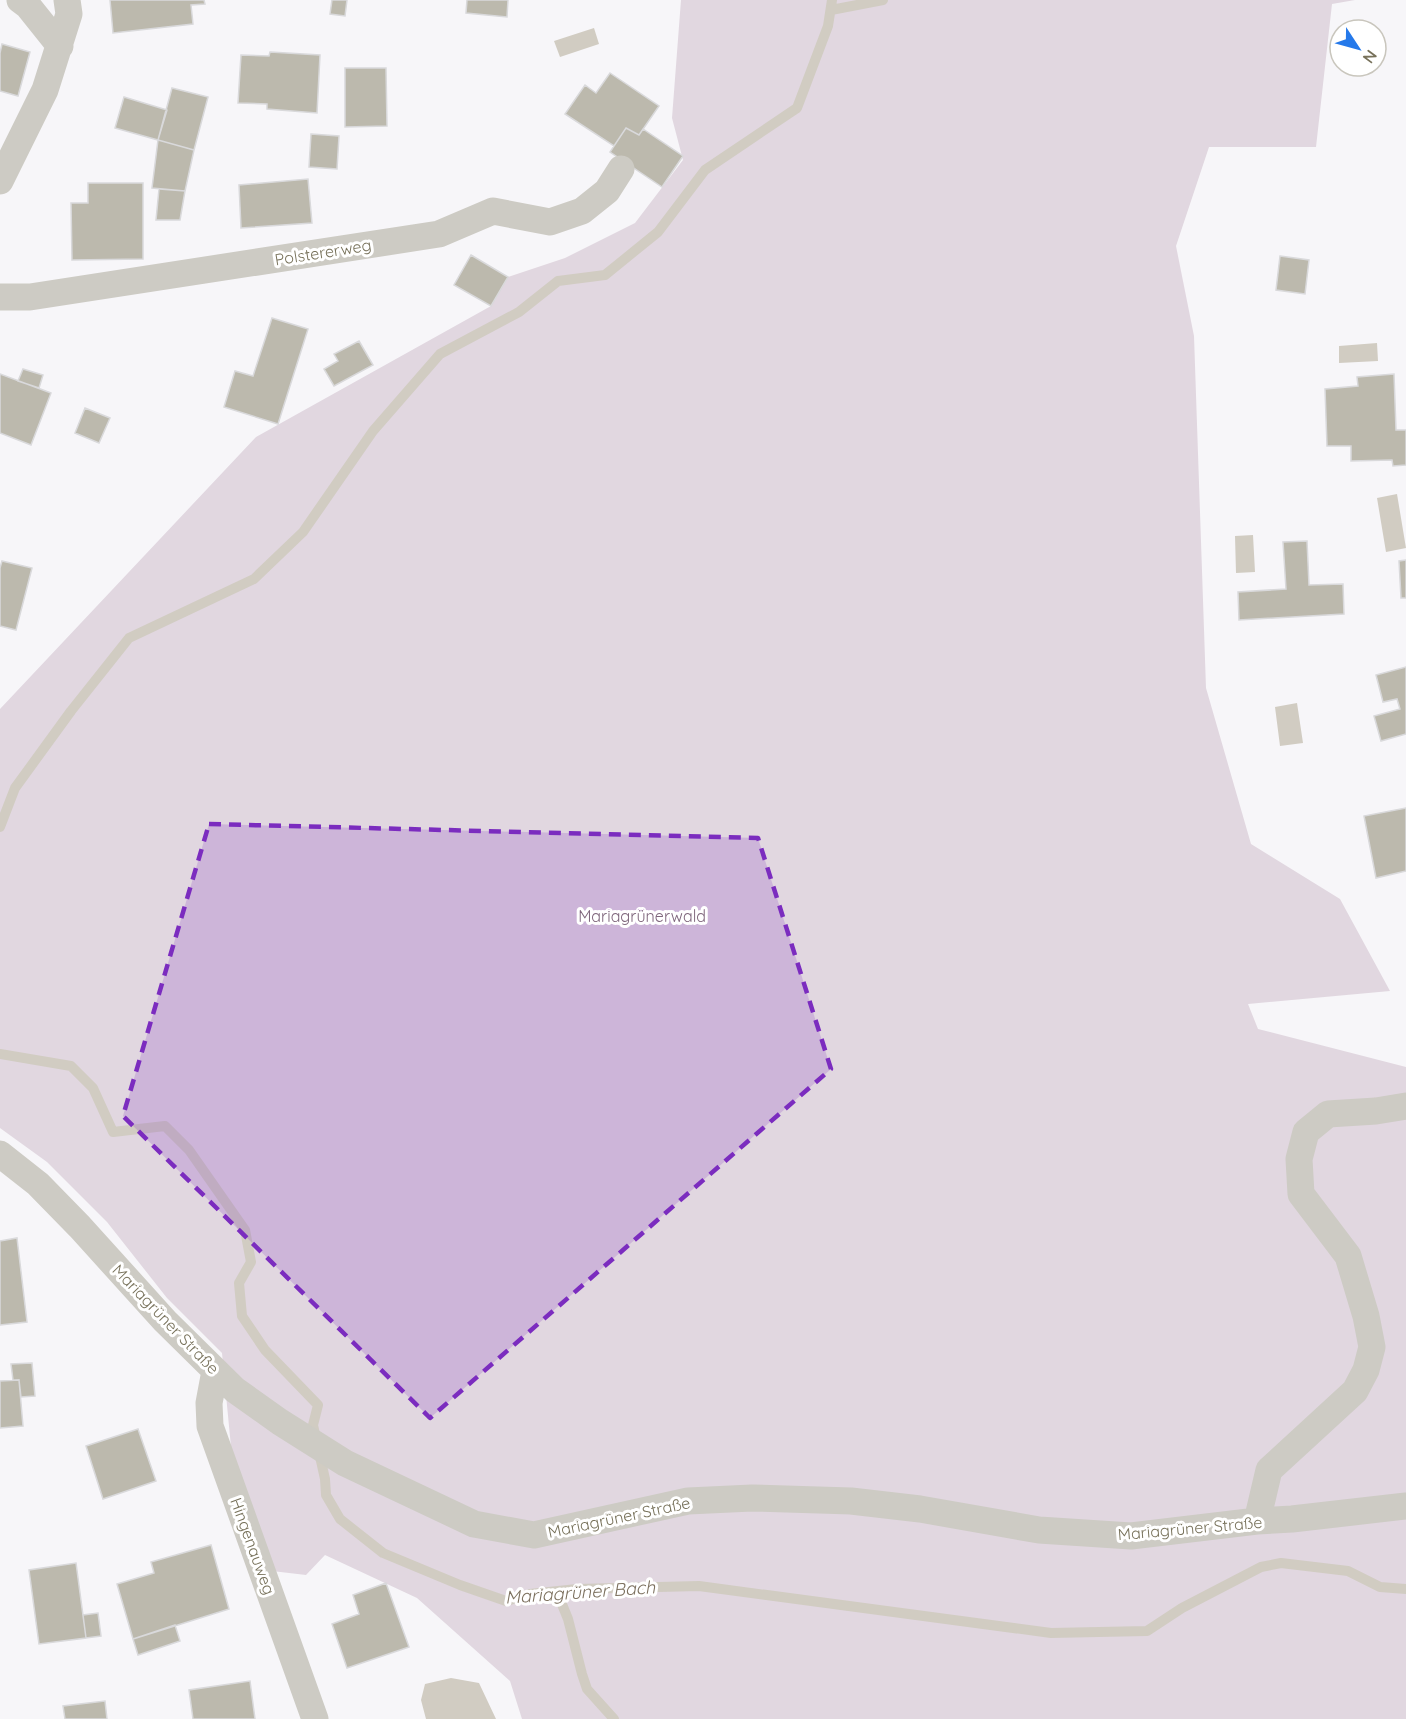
<svg xmlns="http://www.w3.org/2000/svg" width="1406" height="1719" font-family="Quicksand,sans-serif">
<style>
.green{fill:#e1d7e0}
.water{fill:#d1ccc2}
.lines{fill:none;stroke-linecap:round;stroke-linejoin:round}
.stream{stroke:#d1ccc2;stroke-width:10}
.building{fill:#bcb9ad;stroke:#d9d9db;stroke-width:1.5}
.street{stroke:#cdcbc4;stroke-width:27}
.marked{fill:#7b2cbf;fill-opacity:0.2;stroke:#7b2cbf;stroke-width:4.5;stroke-dasharray:12 8;stroke-linejoin:round}
.labels{text-anchor:middle;dominant-baseline:central;stroke-width:6;stroke-linejoin:round;paint-order:stroke}
.street-label{font-size:16px;fill:#77715a;stroke:#fff}
.park-label{font-size:16px;fill:#7f667c;stroke:#fff}
.water-label{font-size:18px;font-style:italic;fill:#7c705e;stroke:#fff}
</style>
<rect width="100%" height="100%" fill="#f7f6f9"/>
<path class="green" d="M 681,0 L 1355,0 L 1332,4 L 1316,147 L 1209,147 L 1176,246 L 1194,336 L 1206,688 L 1251,844 L 1340,899 L 1390,991 L 1248,1004 L 1258,1029 L 1406,1067 L 1406,1719 L 522,1719 L 510,1681 L 417,1598 L 325,1555 L 306,1575 L 272,1571 L 231,1447 L 222,1353 L 167,1298 L 107,1222 L 47,1162 L 0,1128 L 0,709 L 256,437 L 491,306 L 508,277 L 565,258 L 635,223 L 683,160 L 672,118 Z"/>
<path class="water" d="M 594,28 L 599,44 L 560,57 L 554,41 Z
M 1377,343 L 1378,361 L 1339,363 L 1339,346 Z
M 1397,494 L 1406,548 L 1386,552 L 1377,498 Z
M 1253,535 L 1255,572 L 1236,573 L 1235,536 Z
M 1297,703 L 1303,743 L 1280,746 L 1275,707 Z
M 451,1678 L 479,1683 L 496,1719 L 426,1719 L 421,1700 L 425,1684 Z"/>
<g class="lines">
<path class="stream" d="M 831,10 L 883,0
M 0,827 L 15,788 L 71,711 L 129,638 L 254,579 L 303,532 L 373,431 L 440,354 L 519,312 L 558,281 L 605,275 L 658,232 L 705,170 L 797,108 L 828,26 L 832,0
M 0,1054 L 71,1066 L 93,1088 L 113,1132 L 165,1126 L 189,1150 L 245,1230 L 251,1262 L 239,1283 L 242,1316 L 265,1350 L 318,1405 L 313,1425 L 325,1479 L 326,1495 L 340,1519 L 383,1553 L 460,1585 L 506,1601 L 530,1594 L 577,1589 L 699,1586 L 1051,1633 L 1147,1631 L 1182,1608 L 1261,1567 L 1281,1563 L 1348,1571 L 1380,1587 L 1406,1589
M 557,1592 L 568,1619 L 582,1674 L 587,1689 L 614,1719"/>
</g>
<path class="building" d="M 110,0 L 204,0 L 205,4 L 191,5 L 193,24 L 113,33 Z
M 332,0 L 347,0 L 345,16 L 330,14 Z
M 467,0 L 508,0 L 507,17 L 466,13 Z
M 2,44 L 30,52 L 18,96 L 0,91 L 0,53 Z
M 270,52 L 320,55 L 317,113 L 267,109 L 267,104 L 238,103 L 241,55 L 269,56 Z
M 345,68 L 386,68 L 387,126 L 345,127 Z
M 610,73 L 659,106 L 639,135 L 626,128 L 614,146 L 565,114 L 585,85 L 596,93 Z
M 172,88 L 208,97 L 194,150 L 158,140 Z
M 124,97 L 167,110 L 158,140 L 115,128 Z
M 626,128 L 639,135 L 643,129 L 683,156 L 662,187 L 610,152 Z
M 311,134 L 339,136 L 337,169 L 309,167 Z
M 158,140 L 194,150 L 185,191 L 152,188 Z
M 308,179 L 312,223 L 241,228 L 239,185 Z
M 88,183 L 143,183 L 143,259 L 72,260 L 71,203 L 88,203 Z
M 159,189 L 185,191 L 180,220 L 156,220 Z
M 471,255 L 508,277 L 491,306 L 454,285 Z
M 1280,256 L 1309,260 L 1305,294 L 1276,290 Z
M 272,318 L 308,329 L 278,424 L 224,407 L 235,371 L 253,376 Z
M 359,341 L 373,365 L 334,386 L 324,369 L 338,361 L 334,354 Z
M 23,369 L 43,375 L 39,388 L 18,381 Z
M 0,374 L 51,393 L 31,445 L 0,433 Z
M 1394,374 L 1396,430 L 1406,430 L 1406,465 L 1393,466 L 1392,460 L 1351,461 L 1351,446 L 1327,446 L 1325,389 L 1358,386 L 1357,377 Z
M 85,408 L 110,418 L 99,443 L 75,433 Z
M 1307,541 L 1309,585 L 1343,584 L 1344,614 L 1239,620 L 1238,592 L 1286,589 L 1283,542 Z
M 1406,560 L 1406,598 L 1401,598 L 1399,561 Z
M 2,561 L 32,568 L 16,630 L 0,626 L 0,568 Z
M 1406,667 L 1406,734 L 1381,741 L 1374,716 L 1400,709 L 1397,699 L 1383,702 L 1376,675 Z
M 1406,808 L 1406,871 L 1376,878 L 1364,816 Z
M 17,1238 L 27,1322 L 0,1325 L 0,1241 Z
M 32,1363 L 35,1396 L 21,1397 L 19,1380 L 13,1380 L 11,1364 Z
M 19,1380 L 23,1426 L 0,1428 L 0,1381 Z
M 138,1429 L 156,1481 L 103,1499 L 86,1446 Z
M 211,1545 L 229,1609 L 133,1639 L 117,1584 L 154,1573 L 151,1562 Z
M 76,1563 L 86,1638 L 39,1644 L 29,1570 Z
M 386,1583 L 409,1647 L 347,1668 L 332,1624 L 359,1614 L 353,1595 Z
M 98,1613 L 101,1636 L 86,1638 L 83,1615 Z
M 175,1625 L 180,1641 L 138,1655 L 133,1639 Z
M 250,1681 L 255,1719 L 193,1719 L 189,1690 Z
M 105,1701 L 107,1719 L 65,1719 L 63,1706 Z"/>
<g class="lines">
<path class="street" d="M 20,0 L 28,6 L 60,46
M 0,181 L 45,90 L 69,14 L 67,0
M 0,297 L 30,297 L 439,234 L 493,211 L 550,222 L 582,211 L 607,191 L 621,169
M 0,1154 L 38,1184 L 80,1227 L 165,1321 L 235,1390 L 280,1422 L 345,1463 L 474,1524 L 534,1535 L 688,1501 L 752,1498 L 851,1501 L 920,1509 L 1039,1530 L 1131,1536 L 1257,1521 L 1292,1519 L 1406,1506
M 215,1371 L 209,1403 L 210,1426 L 315,1719
M 1257,1521 L 1269,1470 L 1355,1391 L 1366,1370 L 1372,1347 L 1366,1316 L 1348,1256 L 1301,1194 L 1299,1159 L 1306,1132 L 1328,1114 L 1376,1111 L 1406,1106"/>
</g>
<path class="marked" d="M 209,824 L 758,838 L 831,1069 L 430,1418 L 123,1116 Z"/>
<g class="labels">
<g class="street-label">
<text transform="translate(323 252) rotate(-9)">Polstererweg</text>
<text transform="translate(166 1319) rotate(46)">Mariagrüner Straße</text>
<text transform="translate(619 1517) rotate(-12)">Mariagrüner Straße</text>
<text transform="translate(1190 1528) rotate(-5)">Mariagrüner Straße</text>
<text transform="translate(253 1546) rotate(70)">Hingenauweg</text>
</g>
<g class="park-label">
<text x="642" y="916">Mariagrünerwald</text>
</g>
<g class="water-label">
<text transform="translate(580 1592) rotate(-4)">Mariagrüner Bach</text>
</g>
</g>
<g transform="translate(1358 48) rotate(126)"><circle r="28" fill="#ffffff" stroke="#c9c6bd" stroke-width="1.5"/>
<path d="M0-4.5L10 22L0 15L-10 22Z" fill="#2579ea"/>
<text y="-9" font-size="16" font-weight="bold" text-anchor="middle" fill="#77715a">N</text>
</g>
</svg>
